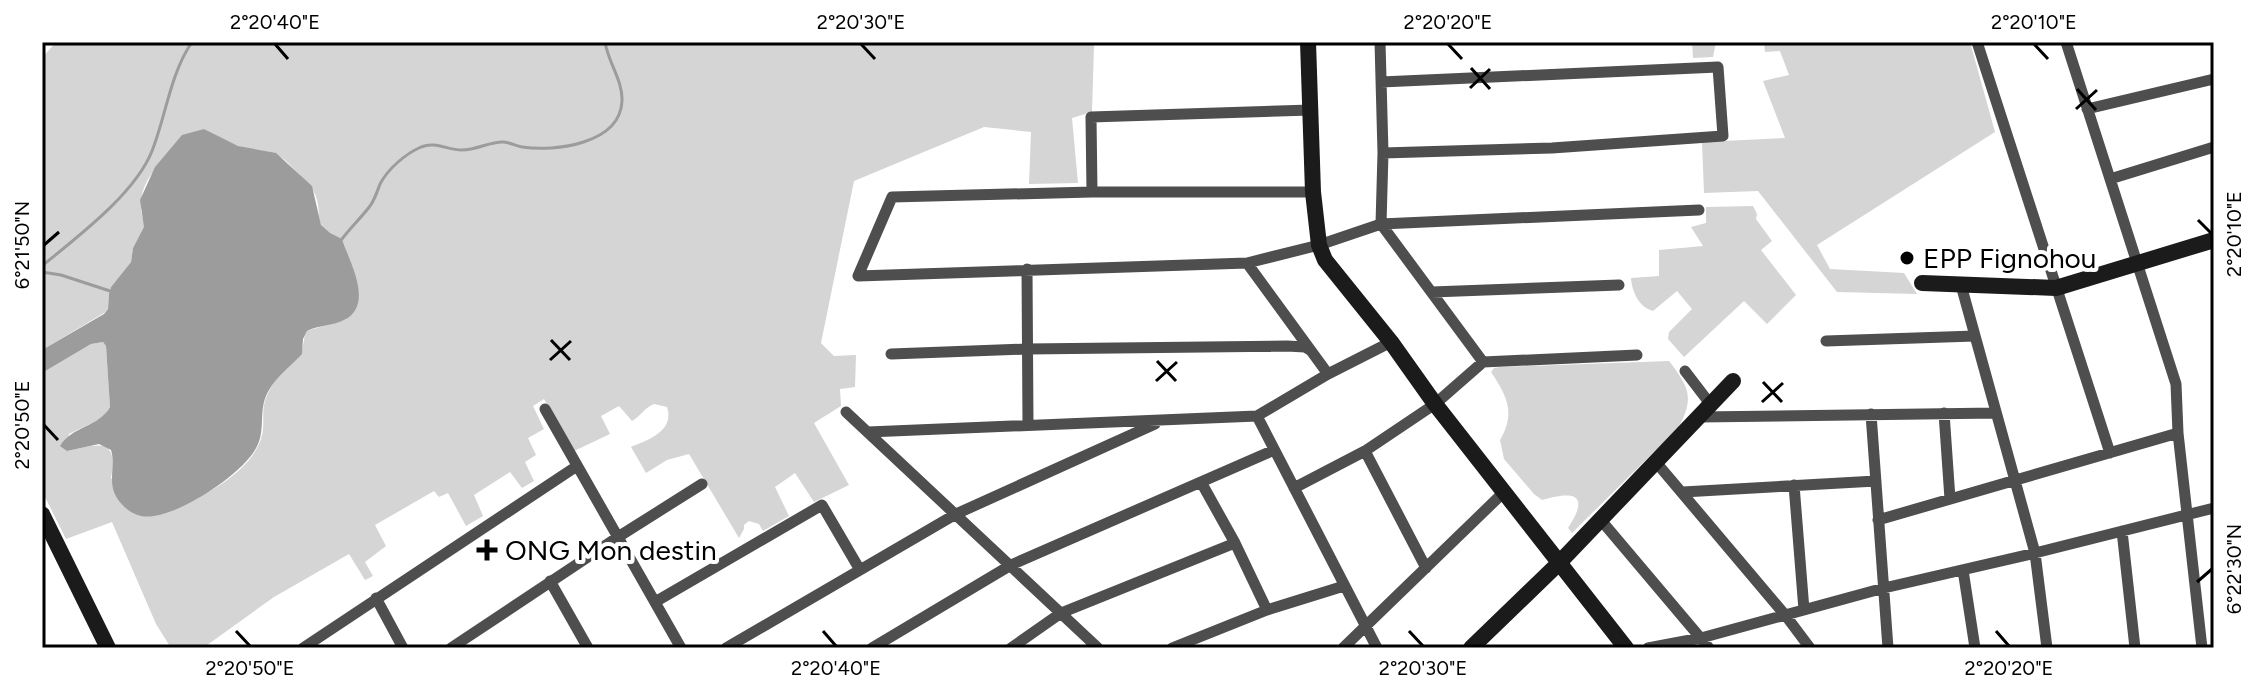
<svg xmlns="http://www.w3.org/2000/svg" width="2256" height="690" font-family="Figtree,sans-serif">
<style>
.green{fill:#d5d5d5}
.water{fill:#9c9c9c}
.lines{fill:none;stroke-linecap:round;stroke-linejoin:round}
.stream{stroke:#9c9c9c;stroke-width:3}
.street{stroke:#4e4e4e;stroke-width:11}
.secondary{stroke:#1b1b1b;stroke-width:16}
.ticks{fill:none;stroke:#000;stroke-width:3}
.poi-dot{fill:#000;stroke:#fff;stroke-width:3}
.labels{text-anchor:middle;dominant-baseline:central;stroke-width:8;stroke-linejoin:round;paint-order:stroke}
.poi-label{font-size:28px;fill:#000;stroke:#fff;text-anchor:start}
.neatline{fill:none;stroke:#000;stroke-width:3}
.ticks-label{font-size:20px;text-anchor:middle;fill:#000}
</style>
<rect width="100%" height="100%" fill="#fff"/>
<path class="green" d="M 56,42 L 987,42 L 987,45 L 1094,45 L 1092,112 L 1072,118 L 1078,183 L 1029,184 L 1031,132 L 984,127 L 854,181 L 821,343 L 834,356 L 856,355 L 855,387 L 840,389 L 841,406 L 814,423 L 849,485 L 814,502 L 795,473 L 775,487 L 789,516 L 763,531 L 759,524 L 749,521 L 744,525 L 744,529 L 739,538 L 689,454 L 667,460 L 646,473 L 631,447 C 648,440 675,431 667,407 L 654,404 C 644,408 641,416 632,421 L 619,406 L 601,416 L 610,434 L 574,451 L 544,399 L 533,406 L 544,429 L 528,438 L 536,455 L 525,462 L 534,481 L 522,488 L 510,472 L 474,495 L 483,516 L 466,526 L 448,493 L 439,497 L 434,491 L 375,525 L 386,546 L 365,562 L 373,576 L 365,580 L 349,554 L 274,597 L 203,648 L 171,648 L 156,624 L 112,522 L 66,539 L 42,491 L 42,373 L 91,344 L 103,342 L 106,346 L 110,407 L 102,418 L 69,434 L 67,451 C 97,445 119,435 111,478 L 150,516 C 187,506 252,477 262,435 C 265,423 261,410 266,398 C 269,391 273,382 279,376 C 285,368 295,363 300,354 C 305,347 302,339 307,331 L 346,319 L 353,269 L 342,239 C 310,228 324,216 315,194 C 312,186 293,168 286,161 C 271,148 255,152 238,146 C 227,142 215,135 204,129 C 178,150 139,170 141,208 C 141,214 144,221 145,227 L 133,248 L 131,262 L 111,287 L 109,294 L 108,309 L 104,313 L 42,350 L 42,58 Z
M 1692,42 L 1716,42 L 1713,57 L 1693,58 Z
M 1764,42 L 1970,42 L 1995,132 L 1817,245 L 1830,269 L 1904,273 L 1917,294 L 1837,292 L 1758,191 L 1704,193 L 1702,142 L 1785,138 L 1763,81 L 1789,75 L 1780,51 L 1765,52 Z
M 1753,206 L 1757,214 L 1756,219 L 1772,241 L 1761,250 L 1796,295 L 1767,324 L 1744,301 L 1684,357 L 1668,339 L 1669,332 L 1692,309 L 1677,291 L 1653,311 C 1639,307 1632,292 1631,278 L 1659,276 L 1659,250 L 1703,246 L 1691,227 L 1706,223 L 1706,207 Z
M 1669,361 C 1689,387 1695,398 1678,428 L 1572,533 L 1568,528 C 1591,493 1573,491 1542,500 L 1534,494 L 1504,459 L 1500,440 C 1516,413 1507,396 1491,372 L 1494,368 L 1500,367 Z"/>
<path class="water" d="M 204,129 L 238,146 L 276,153 L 312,186 L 321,225 L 330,233 L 342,239 C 349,261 375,305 344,320 C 332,326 319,325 307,331 L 303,339 L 302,354 C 288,369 270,381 264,402 C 260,419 265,434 255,450 C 240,476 171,522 141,516 C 131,514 122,506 117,498 C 107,483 116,465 111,450 L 99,444 L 67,451 L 60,446 C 72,426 99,427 110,407 L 106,346 L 103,342 L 91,344 L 42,373 L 42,350 L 104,314 L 108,309 L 109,294 L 111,287 L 131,262 L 133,248 L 144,227 L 140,200 L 155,167 L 182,135 Z"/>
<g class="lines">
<path class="stream" d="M 342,239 C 351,227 361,218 370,206 C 375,199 377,192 380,184 C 388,169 405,154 421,147 C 436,141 447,150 462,150 C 477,150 491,141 504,142 C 511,143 516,146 522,147 C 555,152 620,144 622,101 C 623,81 608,62 605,42
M 42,266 C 77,237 135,194 152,151 C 166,116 170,74 192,42
M 42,272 L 61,275 L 110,291"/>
<path class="street" d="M 1380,42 L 1383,153 L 1381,224 L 1483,362
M 1977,42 L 2110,453
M 2066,42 L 2176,384 L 2178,433 L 2202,648
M 1381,82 L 1718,67 L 1723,136 L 1552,148 L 1383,153
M 2087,109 L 2214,79
M 2110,179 L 2214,147
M 1092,192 L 1091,117 L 1311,110
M 1313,192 L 1092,192 L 892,197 L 858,276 L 1247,263 L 1319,245 L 1381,224 L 1699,210
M 1247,263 L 1328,374
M 1027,269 L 1028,425
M 1961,285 L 2035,553 L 2047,648
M 1432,292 L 1619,285
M 1826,341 L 1975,336
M 891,354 L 1027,349 L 1287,346 L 1305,347 L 1310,350
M 1685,371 L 1711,405
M 545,409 L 681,648
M 846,412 L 1098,648
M 1944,413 L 1950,499
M 1871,414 L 1888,648
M 1257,416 L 1377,648
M 1699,417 L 1996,413
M 868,432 L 1257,416 L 1328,374 L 1391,342
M 1365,451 L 1426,568
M 1655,461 L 1786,616 L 1810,648
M 1201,482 L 1235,543 L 1267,610
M 1794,485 L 1804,610
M 1294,488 L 1365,451 L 1435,404 L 1483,362 L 1637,355
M 1683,492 L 1876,481
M 1600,519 L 1709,648
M 1878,520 L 2178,433
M 2122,531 L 2135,648
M 1963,570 L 1975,648
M 550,581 L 588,648
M 376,598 L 403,648
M 655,602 L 822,505 L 860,570
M 303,648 L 577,466
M 451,648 L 618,537 L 702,484
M 726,648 L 956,514 L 1155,424
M 872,648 L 1011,565 L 1274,450
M 1011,648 L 1061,613 L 1235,543
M 1172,648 L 1267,610 L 1344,586
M 1343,648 L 1504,492
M 1648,648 L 1701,638 L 1884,588 L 2035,553 L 2214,508"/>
<path class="secondary" d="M 1308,42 L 1313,192 L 1319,245 L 1325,260 L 1391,342 L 1435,404 L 1626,648
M 1922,283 L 2056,288 L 2214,240
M 42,514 L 108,648
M 1471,648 L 1559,563 L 1733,381"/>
</g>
<path class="ticks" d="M 275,44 L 288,59M 861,44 L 875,59M 1448,44 L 1462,59M 2034,44 L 2048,59M 1471,68 L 1490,89M 1470,88 L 1490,69M 2077,89 L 2096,110M 2076,109 L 2097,90M 2198,220 L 2212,234M 44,245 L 59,232M 551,340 L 570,360M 550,360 L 571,341M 1157,361 L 1176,381M 1156,381 L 1177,362M 1763,382 L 1782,402M 1762,402 L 1783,383M 44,425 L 58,440M 2197,582 L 2212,569M 236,631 L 250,646M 823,631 L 836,646M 1409,631 L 1423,646M 1996,631 L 2009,646"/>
<g class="poi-dot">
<circle cx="1907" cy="258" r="8"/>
<path d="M483 538h8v8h8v8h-8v8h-8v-8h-8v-8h8z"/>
</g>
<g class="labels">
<g class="poi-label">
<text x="1923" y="258">EPP Fignohou</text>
<text x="505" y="550">ONG Mon destin</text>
</g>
</g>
<rect width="2256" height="690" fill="none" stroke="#ffffff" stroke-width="88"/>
<rect x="44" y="44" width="2168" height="602" class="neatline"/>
<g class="ticks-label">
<text x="275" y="29">2°20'40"E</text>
<text x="861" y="29">2°20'30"E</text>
<text x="1448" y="29">2°20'20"E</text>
<text x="2034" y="29">2°20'10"E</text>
<text transform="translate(2234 234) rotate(-90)" y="7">2°20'10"E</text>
<text transform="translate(22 245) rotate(-90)" y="7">6°21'50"N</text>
<text transform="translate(22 425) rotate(-90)" y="7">2°20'50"E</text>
<text transform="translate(2234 569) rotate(-90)" y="7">6°22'30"N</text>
<text x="250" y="675">2°20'50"E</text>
<text x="836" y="675">2°20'40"E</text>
<text x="1423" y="675">2°20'30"E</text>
<text x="2009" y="675">2°20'20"E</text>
</g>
</svg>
